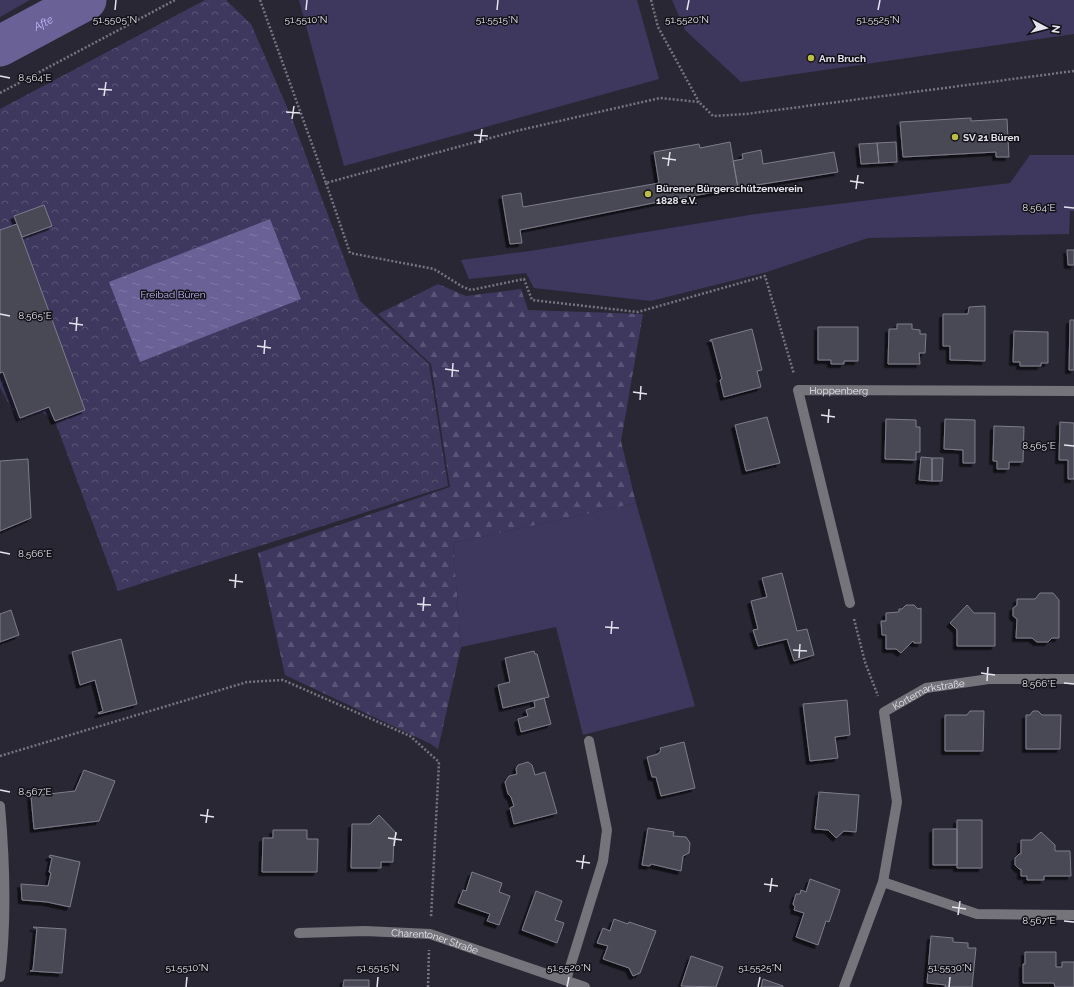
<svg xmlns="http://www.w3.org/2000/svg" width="1074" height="987" font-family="Raleway,sans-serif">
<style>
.green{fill:#3e385f}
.forest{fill:url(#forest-firs)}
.park{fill:url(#park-crowns)}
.water{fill:url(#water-ripples)}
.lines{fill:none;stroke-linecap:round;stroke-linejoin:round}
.river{stroke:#6a6297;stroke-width:41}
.building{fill:#494856;stroke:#7d7c8b;filter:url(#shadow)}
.path{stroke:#777581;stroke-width:2.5;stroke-dasharray:2 2;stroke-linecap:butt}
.minor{stroke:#75747b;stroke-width:10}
.ticks{fill:none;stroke:#e5e4ed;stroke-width:1.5}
.poi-dot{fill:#bdbf43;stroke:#121117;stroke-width:1.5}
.labels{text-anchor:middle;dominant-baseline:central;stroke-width:3;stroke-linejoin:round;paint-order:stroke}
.poi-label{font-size:10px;font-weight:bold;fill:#e5e4ed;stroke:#121117;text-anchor:start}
.park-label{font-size:10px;fill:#c2b9fa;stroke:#121117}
.street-label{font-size:10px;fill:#e5e4ed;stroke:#121117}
.water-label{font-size:11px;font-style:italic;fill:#c2bafa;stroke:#121117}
.ticks-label{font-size:10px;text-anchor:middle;fill:#e5e4ed;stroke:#121117;stroke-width:3;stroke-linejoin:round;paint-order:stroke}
</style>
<defs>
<pattern id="forest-firs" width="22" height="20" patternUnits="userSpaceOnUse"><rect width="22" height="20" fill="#3e385f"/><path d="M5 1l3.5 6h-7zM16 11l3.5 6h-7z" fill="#5a5576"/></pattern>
<pattern id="park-crowns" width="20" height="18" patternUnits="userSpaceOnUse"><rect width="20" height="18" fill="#3e385f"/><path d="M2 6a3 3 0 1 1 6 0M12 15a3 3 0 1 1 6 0" fill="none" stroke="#5a5576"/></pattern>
<pattern id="water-ripples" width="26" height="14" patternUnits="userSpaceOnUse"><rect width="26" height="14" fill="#6a6297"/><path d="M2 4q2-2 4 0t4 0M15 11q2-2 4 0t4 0" fill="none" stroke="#7f78a6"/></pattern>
<filter id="shadow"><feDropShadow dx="-3.5" dy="3.5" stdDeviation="0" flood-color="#0009"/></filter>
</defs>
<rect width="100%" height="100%" fill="#292734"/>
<path class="green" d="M 0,0 L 30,0 L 0,17 Z
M 299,0 L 637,0 L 659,79 L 344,166 Z
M 672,0 L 1074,0 L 1074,34 L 741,82 L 685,30 Z
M 1030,155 L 1074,155 L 1074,211 L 1070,211 L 1069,234 L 868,238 L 767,272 L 651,301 L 534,288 L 526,273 L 469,279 L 461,260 L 530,251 L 756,214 L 1010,183 Z
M 636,503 L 695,706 L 583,735 L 556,627 L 461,647 L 453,543 Z"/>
<path class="forest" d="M 438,284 L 466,296 L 521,289 L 528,310 L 643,314 L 621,441 L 636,503 L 453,543 L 461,647 L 438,749 L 431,744 L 285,675 L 258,553 L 450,487 L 431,364 L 378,314 Z"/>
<path class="park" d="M 205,0 L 226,0 L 251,24 L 293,121 L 360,301 L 429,364 L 448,486 L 118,591 L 55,421 L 42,412 L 18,421 L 0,387 L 0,109 Z"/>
<path class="water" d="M 270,219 L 301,299 L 140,362 L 109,282 Z"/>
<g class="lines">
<path class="river" id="s1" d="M 0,46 L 86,0"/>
</g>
<path class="building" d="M 971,118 L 971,121 L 1007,119 L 1009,157 L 996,157 L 996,152 L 903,157 L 900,122 Z
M 730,142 L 738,188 L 658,202 L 520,230 L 522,243 L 510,244 L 502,196 L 521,193 L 523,207 L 659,183 L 654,152 L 699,144 L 700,148 Z
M 896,142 L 897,162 L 879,163 L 877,143 Z
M 877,143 L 879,163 L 861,164 L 859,144 Z
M 761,150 L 763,164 L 834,152 L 838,172 L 738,188 L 733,161 L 743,159 L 742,154 Z
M 44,205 L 52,226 L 22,237 L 14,216 Z
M 17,224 L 85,410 L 55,421 L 49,407 L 20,418 L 3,372 L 0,373 L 0,230 Z
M 1067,250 L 1074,250 L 1074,265 L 1068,265 Z
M 985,306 L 985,361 L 950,360 L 950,346 L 943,346 L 943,314 L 968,314 L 969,307 Z
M 1070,320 L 1074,320 L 1074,370 L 1069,370 Z
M 897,324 L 912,324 L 912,329 L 920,330 L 920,334 L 926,334 L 925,353 L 919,353 L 920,364 L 888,364 L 889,329 L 897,329 Z
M 818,327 L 858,327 L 858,361 L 844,361 L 844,364 L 831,364 L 831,360 L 818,360 Z
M 752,329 L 762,370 L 757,371 L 761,387 L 724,397 L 720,380 L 722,379 L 712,341 L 710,341 L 710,340 Z
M 1014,331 L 1048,332 L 1048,363 L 1041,363 L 1041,366 L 1020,366 L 1020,362 L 1013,362 Z
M 767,417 L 780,463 L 746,471 L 735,425 Z
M 886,419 L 916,420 L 916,427 L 920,427 L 920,452 L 916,452 L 916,460 L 885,459 Z
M 945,419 L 975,420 L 975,463 L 963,463 L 963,450 L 944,449 Z
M 1060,422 L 1074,423 L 1074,479 L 1068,479 L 1068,460 L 1059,460 Z
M 994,426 L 1024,427 L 1023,462 L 1009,462 L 1009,469 L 997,469 L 997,461 L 993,461 Z
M 921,457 L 932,458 L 932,481 L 919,480 Z
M 932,458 L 943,458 L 942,481 L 932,481 Z
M 28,459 L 31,518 L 0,531 L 0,461 Z
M 782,573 L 797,631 L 807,629 L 814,655 L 794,661 L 787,639 L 758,646 L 753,630 L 758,629 L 751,601 L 767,597 L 762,578 Z
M 1040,593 L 1053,593 L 1059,600 L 1059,638 L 1052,638 L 1048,642 L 1037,642 L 1032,638 L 1016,638 L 1017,619 L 1013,616 L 1013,608 L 1017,605 L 1017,599 L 1035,599 Z
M 906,605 L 914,605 L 918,609 L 921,608 L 921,643 L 914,643 L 913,641 L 901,653 L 896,649 L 886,649 L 886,635 L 882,635 L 881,621 L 886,621 L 886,613 L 899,612 L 899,609 L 902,609 Z
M 967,605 L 974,613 L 995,613 L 995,646 L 957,646 L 957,630 L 950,623 Z
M 11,610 L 19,635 L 0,642 L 0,614 Z
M 121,639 L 137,704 L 99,714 L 98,713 L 103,711 L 95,680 L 80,685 L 72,652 Z
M 534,651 L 535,654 L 537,654 L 549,697 L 503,708 L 498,685 L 510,682 L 505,658 Z
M 544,698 L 551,724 L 521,732 L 518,719 L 528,716 L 526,710 L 535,707 L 534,701 Z
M 847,700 L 850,735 L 835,737 L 838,758 L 810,761 L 803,704 Z
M 970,711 L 984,711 L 983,751 L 945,751 L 945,715 L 967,715 Z
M 1033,711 L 1038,711 L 1042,715 L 1061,715 L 1060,749 L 1026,749 L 1026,715 L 1030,715 Z
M 684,742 L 695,788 L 661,796 L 656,777 L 652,777 L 647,757 L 658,754 L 661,750 L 660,748 Z
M 528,762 L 532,765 L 535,775 L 545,772 L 557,813 L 514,824 L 510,808 L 514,806 L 511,797 L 508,794 L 505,782 L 509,776 L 517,774 L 516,769 L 518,765 Z
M 84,770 L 115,781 L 99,821 L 34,829 L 31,796 L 75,791 Z
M 819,792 L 859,795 L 856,832 L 844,831 L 836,838 L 828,830 L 815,829 Z
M 379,815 L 397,834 L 394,837 L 393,862 L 381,862 L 381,868 L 351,868 L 352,824 L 370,824 Z
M 957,820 L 982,820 L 982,868 L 957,868 Z
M 648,828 L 674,832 L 673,836 L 686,837 L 690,843 L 689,853 L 683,856 L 681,871 L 651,864 L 650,866 L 642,865 Z
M 933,829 L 957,829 L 957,865 L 933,865 Z
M 273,830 L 307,830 L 307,839 L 318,839 L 317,872 L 262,872 L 263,838 L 273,838 Z
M 1041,832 L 1055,845 L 1055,851 L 1070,851 L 1071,876 L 1044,876 L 1044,880 L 1027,880 L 1027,876 L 1021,876 L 1021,869 L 1019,869 L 1015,865 L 1015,858 L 1019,854 L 1021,854 L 1021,840 L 1032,840 Z
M 50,855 L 80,862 L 70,907 L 47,902 L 22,900 L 21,884 L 48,886 L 51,873 L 49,872 L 52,858 L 49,857 Z
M 472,872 L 502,883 L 499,892 L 510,896 L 499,925 L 487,921 L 490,914 L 458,903 L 463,890 L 466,891 Z
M 810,879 L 840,890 L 829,922 L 826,921 L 818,945 L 796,937 L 804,913 L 794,910 L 795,907 L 793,904 L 796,894 L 800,894 L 801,890 L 806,892 Z
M 536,891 L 562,901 L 555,920 L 564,923 L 557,943 L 522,930 Z
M 614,919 L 628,924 L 629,922 L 656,931 L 640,973 L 633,976 L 629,968 L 603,959 L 608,946 L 597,943 L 603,928 L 610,931 Z
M 33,927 L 66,929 L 62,973 L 30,971 L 33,970 L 37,928 L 34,928 Z
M 931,936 L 953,938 L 953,942 L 968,943 L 968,948 L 976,948 L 972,987 L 945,987 L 946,985 L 927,983 Z
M 1025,952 L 1056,952 L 1056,967 L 1062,967 L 1062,962 L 1074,962 L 1074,987 L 1055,987 L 1054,983 L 1023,983 L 1023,964 L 1025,964 Z
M 691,956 L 723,967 L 716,987 L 681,986 Z
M 763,979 L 783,986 L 783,987 L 761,987 Z
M 344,980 L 369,980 L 369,987 L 343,987 Z"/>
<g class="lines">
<path class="path" d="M 260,0 L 326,183 L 516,131 L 660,98 L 699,102 L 713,116 L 746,114 L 1074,71
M 651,0 L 658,27 L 699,102
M 0,93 L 175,0
M 326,183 L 350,253 L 434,269 L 463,287 L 471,290 L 524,279 L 532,300 L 638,312 L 765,276 L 794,374
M 854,619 L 865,662 L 878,696
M 0,756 L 247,682 L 283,680 L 410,736 L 439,762 L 431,918
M 428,987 L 429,950"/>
<g class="minor">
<path id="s2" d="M 850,603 L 798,390 L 1074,391"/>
<path d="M 0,806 C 5,862 7,920 0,977"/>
<path d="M 883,882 L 977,914 L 1074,915"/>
<path id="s3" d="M 299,933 L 365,931 L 430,934 L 585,987"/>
<path d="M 566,980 L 603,861 L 607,830 L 589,741"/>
<path id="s4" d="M 844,987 L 883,882 L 897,802 L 884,712 L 926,688 L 989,679 L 1074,679"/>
</g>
</g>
<path class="ticks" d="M 115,10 L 116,0M 306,10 L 307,0M 497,10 L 498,0M 687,10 L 689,0M 878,10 L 880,0M 0,76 L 10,78M 98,89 L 112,90M 104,96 L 106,82M 286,112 L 300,113M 292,119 L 294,106M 474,135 L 488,136M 480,143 L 482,129M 662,158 L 676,160M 668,166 L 670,152M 850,181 L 864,183M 856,189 L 858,175M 1064,207 L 1074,208M 0,314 L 10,316M 69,323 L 83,325M 76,331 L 77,317M 257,346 L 271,348M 264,354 L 265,340M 445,369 L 459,371M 452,377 L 453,363M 633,392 L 647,394M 640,400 L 641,386M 821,415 L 835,417M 828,423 L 829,409M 1064,445 L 1074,446M 0,552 L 10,554M 229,580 L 243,582M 235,588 L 236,574M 417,604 L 431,605M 423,611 L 424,597M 605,627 L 619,628M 611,634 L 612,621M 793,650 L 807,651M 799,658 L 800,644M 981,673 L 995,675M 987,681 L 988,667M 1064,683 L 1074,684M 0,790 L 10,792M 200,815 L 214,817M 206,823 L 208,809M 388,838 L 402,840M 394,846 L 396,832M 576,861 L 590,863M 582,869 L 584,855M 764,884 L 778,886M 770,892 L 772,878M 952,907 L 966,909M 958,915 L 960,901M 1064,921 L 1074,922M 186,987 L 187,977M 377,987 L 378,977M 567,987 L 569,977M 758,987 L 760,977M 949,987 L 950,977"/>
<g class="poi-dot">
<circle cx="811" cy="58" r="4"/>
<circle cx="955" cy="137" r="4"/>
<circle cx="648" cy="194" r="4"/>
</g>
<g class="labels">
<g class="poi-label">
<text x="819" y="58">Am Bruch</text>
<text x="963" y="137">SV 21 Büren</text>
<text x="656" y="188">Bürener Bürgerschützenverein<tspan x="656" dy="12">1828 e.V.</tspan></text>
</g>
<g class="park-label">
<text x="173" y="294">Freibad Büren</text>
</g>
<g class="street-label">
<text stroke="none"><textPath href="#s2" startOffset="260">Hoppenberg</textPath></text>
<text stroke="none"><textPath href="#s4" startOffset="333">Kortemarkstraße</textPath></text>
<text stroke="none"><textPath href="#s3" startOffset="137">Charentoner Straße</textPath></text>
</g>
<g class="water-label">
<text stroke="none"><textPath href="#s1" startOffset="49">Afte</textPath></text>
</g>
</g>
<g class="ticks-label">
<text x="115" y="23">51.5505°N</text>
<text x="306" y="23">51.5510°N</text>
<text x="497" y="23">51.5515°N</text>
<text x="687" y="23">51.5520°N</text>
<text x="878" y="23">51.5525°N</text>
<text x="35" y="81">8.564°E</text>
<text x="1039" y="211">8.564°E</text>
<text x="35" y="319">8.565°E</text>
<text x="1039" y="449">8.565°E</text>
<text x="35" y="557">8.566°E</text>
<text x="1039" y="687">8.566°E</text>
<text x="35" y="795">8.567°E</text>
<text x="1039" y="924">8.567°E</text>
<text x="187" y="971">51.5510°N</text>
<text x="378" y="971">51.5515°N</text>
<text x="569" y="971">51.5520°N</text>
<text x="760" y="971">51.5525°N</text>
<text x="950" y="971">51.5530°N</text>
</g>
<g transform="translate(1046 28) rotate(97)" stroke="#121117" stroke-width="3" paint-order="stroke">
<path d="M0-3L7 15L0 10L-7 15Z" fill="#e5e4ed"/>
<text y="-6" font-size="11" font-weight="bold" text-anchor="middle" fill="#e5e4ed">N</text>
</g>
</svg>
